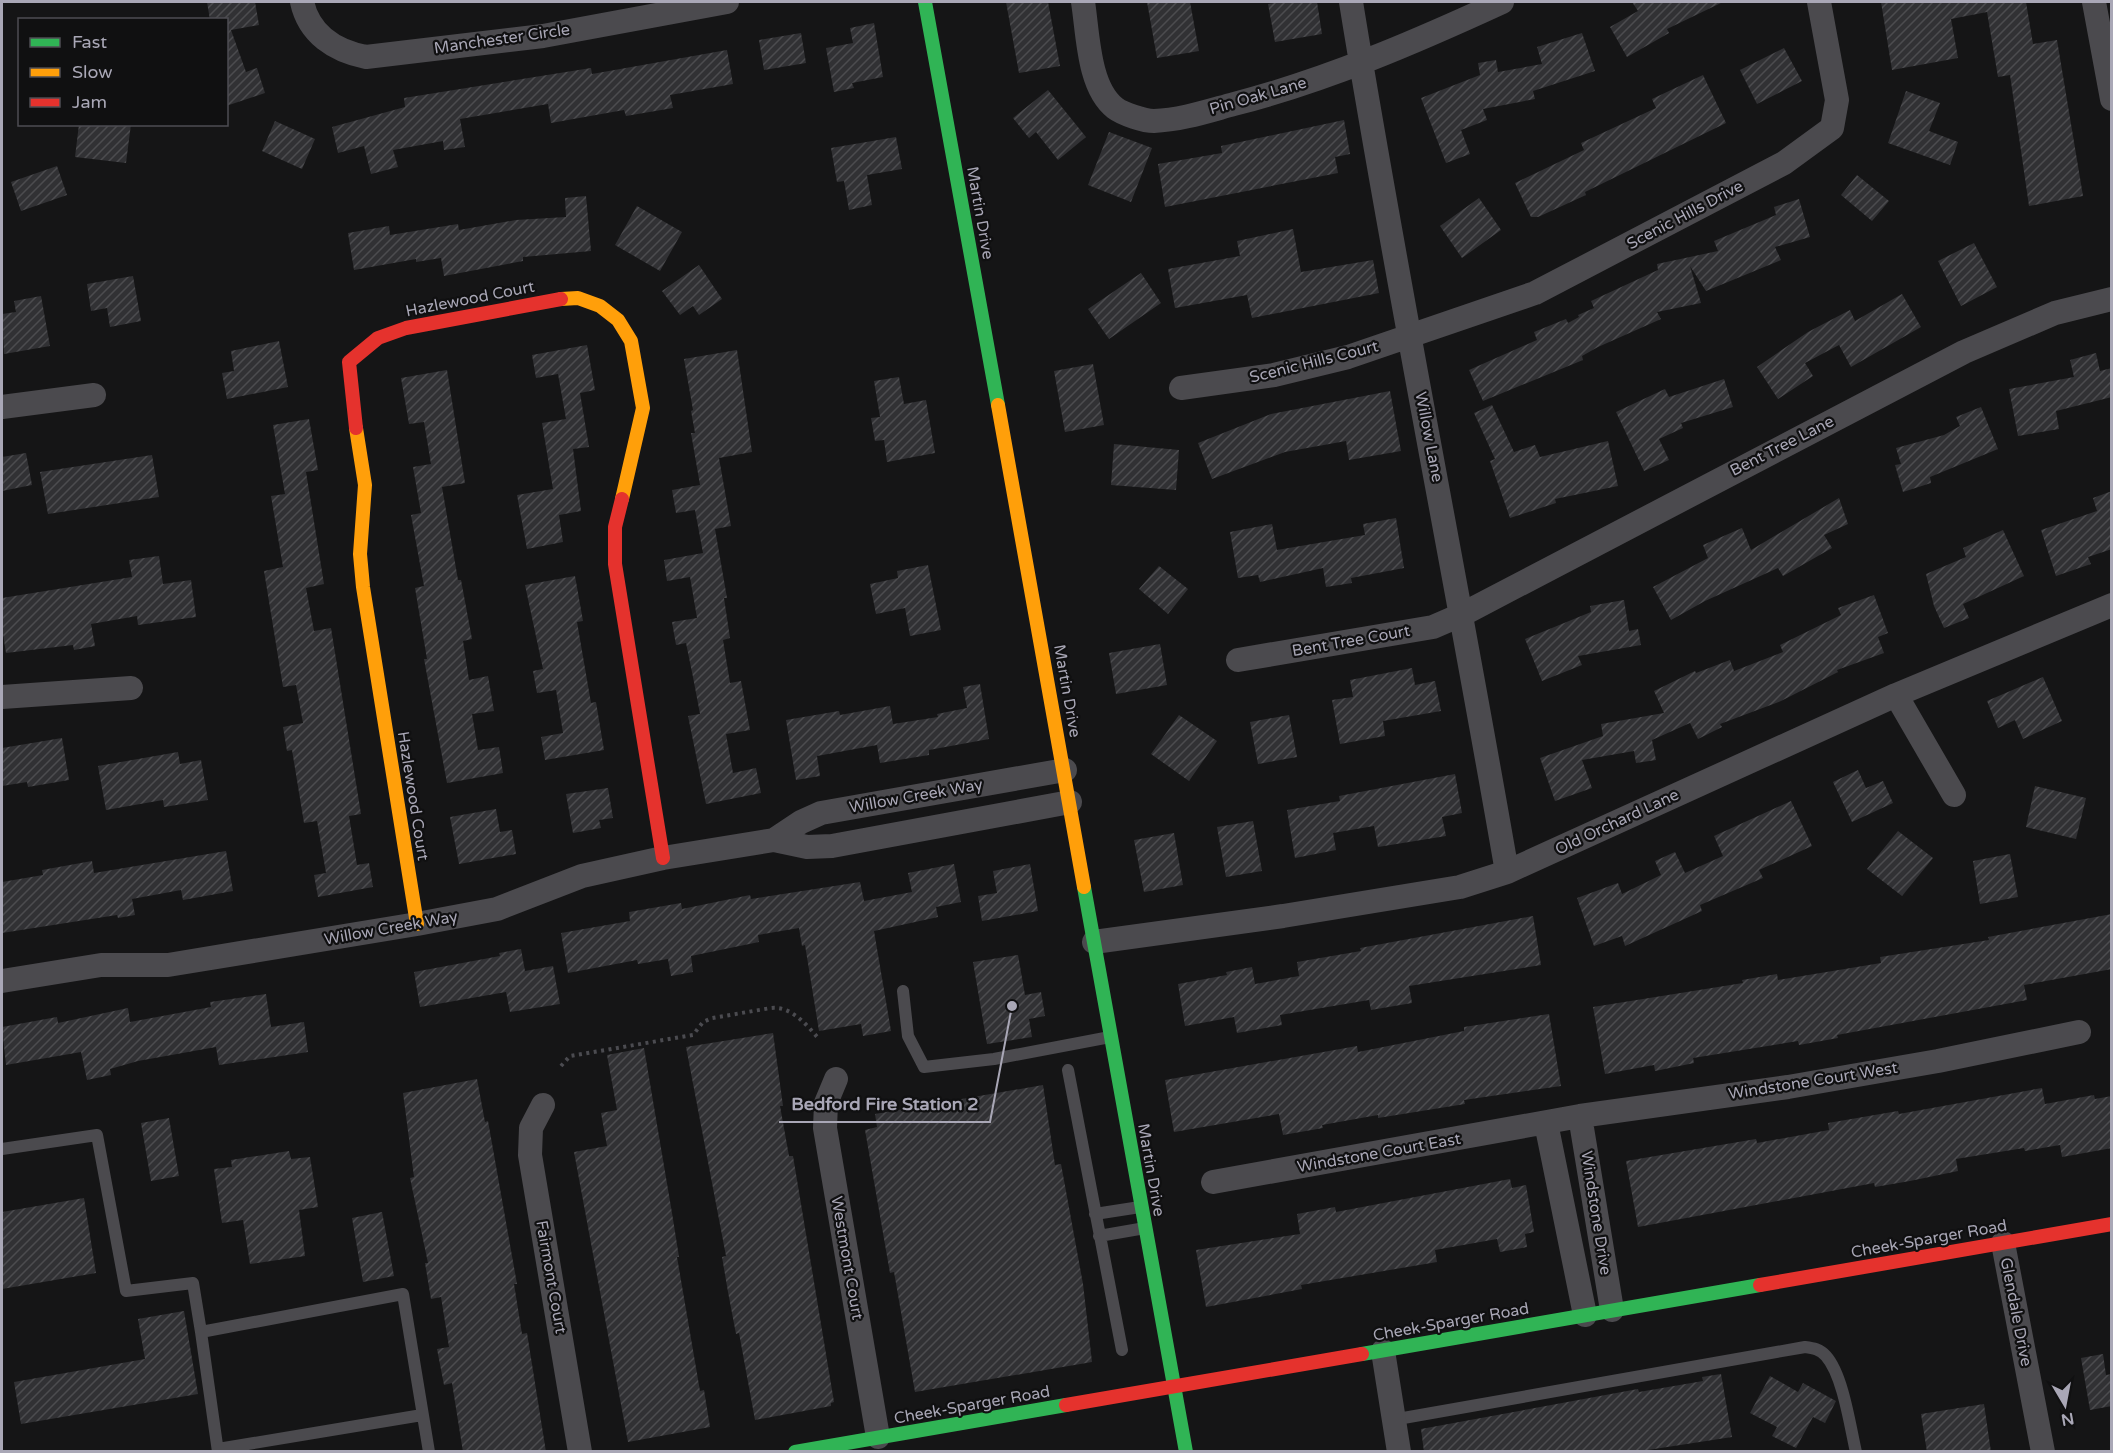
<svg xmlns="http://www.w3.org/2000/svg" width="2113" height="1453" font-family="'Varela Round',sans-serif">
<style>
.building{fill:url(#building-hatch)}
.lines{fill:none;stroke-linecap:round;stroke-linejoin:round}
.path{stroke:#4b4b50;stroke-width:4;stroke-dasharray:3 4.5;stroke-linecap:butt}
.lane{stroke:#4b4a4e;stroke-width:12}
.street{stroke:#4b4a4e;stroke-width:24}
.fast{stroke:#30b455;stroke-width:14}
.slow{stroke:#ff9f0a;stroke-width:14}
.jam{stroke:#e5322d;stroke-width:14}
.labels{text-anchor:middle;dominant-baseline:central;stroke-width:4.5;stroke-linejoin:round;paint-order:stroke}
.street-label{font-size:16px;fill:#a9a7b6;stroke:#101011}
.leader{fill:none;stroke:#a9a7b6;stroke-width:2}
.callout-dot{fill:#a9a7b6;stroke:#101011;stroke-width:2}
.callout-label{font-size:18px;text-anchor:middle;font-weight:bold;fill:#a9a7b6;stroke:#101011;stroke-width:4.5;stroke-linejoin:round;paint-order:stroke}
</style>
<defs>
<pattern id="building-hatch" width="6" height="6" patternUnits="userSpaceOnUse" patternTransform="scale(1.5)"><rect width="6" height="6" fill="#313134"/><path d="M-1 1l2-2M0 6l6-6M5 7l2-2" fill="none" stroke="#4c4c4f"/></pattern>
</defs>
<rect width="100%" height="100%" fill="#151516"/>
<path class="building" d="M 207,2 L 255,2 L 259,25 L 231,30 L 246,72 L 257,68 L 265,93 L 226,106 L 226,20 L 210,20 Z
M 1006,2 L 1048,2 L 1060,66 L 1019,73 Z
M 1147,2 L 1190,2 L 1199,51 L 1157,58 Z
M 1280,2 L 1317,2 L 1322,34 L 1275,42 L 1268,4 Z
M 1632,2 L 1723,2 L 1667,29 L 1669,33 L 1627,57 L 1610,27 L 1638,11 Z
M 1881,2 L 2026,2 L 2033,44 L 2057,40 L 2083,196 L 2029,206 L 2010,75 L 1998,77 L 1987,12 L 1951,19 L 1958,58 L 1892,70 Z
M 874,23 L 883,77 L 852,83 L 854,88 L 834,92 L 826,48 L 853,43 L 850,28 Z
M 801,33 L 806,63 L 764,70 L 759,40 Z
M 1582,33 L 1595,71 L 1533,91 L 1535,99 L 1483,109 L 1487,120 L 1461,130 L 1470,154 L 1446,163 L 1421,98 L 1480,75 L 1478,63 L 1496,60 L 1498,72 L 1542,64 L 1537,47 Z
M 1784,48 L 1802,81 L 1757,104 L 1740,70 Z
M 727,50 L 733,84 L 670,95 L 673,108 L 626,116 L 624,110 L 551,123 L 548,104 L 460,119 L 465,147 L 444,150 L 443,141 L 393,150 L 398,167 L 371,174 L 364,146 L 338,153 L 332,127 L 405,107 L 404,98 L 591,68 L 592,74 Z
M 1703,75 L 1726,123 L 1585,192 L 1586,195 L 1538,217 L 1531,217 L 1515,183 L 1584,150 L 1581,143 L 1656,108 L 1652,99 Z
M 1048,90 L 1086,137 L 1058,160 L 1036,132 L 1029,138 L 1013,118 Z
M 1906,91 L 1940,103 L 1929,131 L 1958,142 L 1950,165 L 1888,143 Z
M 1344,120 L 1350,154 L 1335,157 L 1338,173 L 1165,207 L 1158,164 L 1222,153 L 1221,146 Z
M 275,121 L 315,139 L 302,169 L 262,151 Z
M 79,124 L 131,124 L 126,163 L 75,157 Z
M 1109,132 L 1152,148 L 1131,202 L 1088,185 Z
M 896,137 L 902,169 L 867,175 L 872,205 L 849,210 L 844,181 L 837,182 L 831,148 Z
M 57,166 L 67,195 L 21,211 L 11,182 Z
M 1857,175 L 1889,201 L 1872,221 L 1841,195 Z
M 586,196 L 591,251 L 523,257 L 523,261 L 444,276 L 441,258 L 416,262 L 416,259 L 354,270 L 348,233 L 389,226 L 390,235 L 458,224 L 459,230 L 516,220 L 566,217 L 565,198 Z
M 1479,198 L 1501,230 L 1462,258 L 1440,226 Z
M 1799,199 L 1810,237 L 1775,247 L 1781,260 L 1706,291 L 1690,266 L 1701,303 L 1657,312 L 1661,319 L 1598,347 L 1582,356 L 1583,360 L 1483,401 L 1469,370 L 1537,340 L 1534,332 L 1566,319 L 1568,323 L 1579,317 L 1578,315 L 1594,308 L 1591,301 L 1658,270 L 1657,264 L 1718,251 L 1714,241 L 1776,215 L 1774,207 Z
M 637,206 L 682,232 L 660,271 L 615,245 Z
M 1293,229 L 1301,272 L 1373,260 L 1379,293 L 1252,318 L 1247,295 L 1175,308 L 1168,269 L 1240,256 L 1237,241 Z
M 1974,243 L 1997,287 L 1961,306 L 1938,261 Z
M 699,265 L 722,299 L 699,315 L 693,306 L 680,315 L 662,291 Z
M 1141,273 L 1161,303 L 1109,339 L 1088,309 Z
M 133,276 L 141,321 L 110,327 L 107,308 L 91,311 L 87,284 Z
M 1902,294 L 1921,327 L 1851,367 L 1839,345 L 1805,363 L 1813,376 L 1778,399 L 1757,367 L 1808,332 L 1850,310 L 1855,321 Z
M 41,296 L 50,346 L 4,354 L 2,314 L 16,312 L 14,301 Z
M 279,341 L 288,387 L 227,399 L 222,373 L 234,371 L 231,351 Z
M 587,345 L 595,390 L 580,393 L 589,447 L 573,449 L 581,511 L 559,515 L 563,542 L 527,549 L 517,495 L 553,489 L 542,423 L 566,419 L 558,374 L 536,378 L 532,355 Z
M 737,350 L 752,452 L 719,458 L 731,526 L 715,529 L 727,598 L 724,598 L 730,638 L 723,640 L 730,683 L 741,681 L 750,730 L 726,734 L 733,773 L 756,768 L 761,793 L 706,804 L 688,716 L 700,714 L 693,677 L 686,643 L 676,645 L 672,622 L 697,618 L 690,577 L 667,581 L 664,560 L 703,553 L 695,510 L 676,513 L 672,490 L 700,485 L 691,433 L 695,433 L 691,411 L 693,410 L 684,359 Z
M 2096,353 L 2100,371 L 2112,368 L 2112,397 L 2056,411 L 2059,429 L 2018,436 L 2009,389 L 2074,377 L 2070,360 Z
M 1093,364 L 1104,425 L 1065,432 L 1054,371 Z
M 447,370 L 465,483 L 442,487 L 458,580 L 461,580 L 472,639 L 463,641 L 469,680 L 488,676 L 494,711 L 472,714 L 478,750 L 499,747 L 503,773 L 447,783 L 424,659 L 427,659 L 415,588 L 424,586 L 411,515 L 421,513 L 413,467 L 431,464 L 424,422 L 409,424 L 401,378 Z
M 899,377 L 904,404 L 926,400 L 935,453 L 887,462 L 884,440 L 875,441 L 871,418 L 880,417 L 874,381 Z
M 1724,379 L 1733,407 L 1681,423 L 1683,428 L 1659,439 L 1669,460 L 1644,471 L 1616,412 L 1665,389 L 1669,397 Z
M 1390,391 L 1401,451 L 1349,460 L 1346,441 L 1285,452 L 1212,479 L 1198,443 L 1271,414 Z
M 1492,405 L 1514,452 L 1535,445 L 1540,457 L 1608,441 L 1618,486 L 1555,499 L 1556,503 L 1510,518 L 1490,461 L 1495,459 L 1474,413 Z
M 1981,407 L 1998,449 L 1930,477 L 1931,483 L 1903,492 L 1895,465 L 1901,464 L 1896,448 L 1944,435 L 1960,426 L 1956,417 Z
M 309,419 L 318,470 L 306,472 L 324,584 L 306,588 L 314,631 L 331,628 L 361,814 L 349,816 L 357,865 L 369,863 L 373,887 L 318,897 L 314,875 L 326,873 L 317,821 L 304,823 L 292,750 L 287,751 L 283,727 L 303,723 L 296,685 L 283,687 L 264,571 L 283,567 L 271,496 L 285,494 L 273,425 Z
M 1114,444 L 1179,450 L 1176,490 L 1111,485 Z
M 26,453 L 32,485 L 2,491 L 2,457 Z
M 152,455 L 159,497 L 48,514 L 40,472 Z
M 2112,491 L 2112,549 L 2088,557 L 2091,564 L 2056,576 L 2041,530 L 2097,511 L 2093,498 Z
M 1839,498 L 1848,524 L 1824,535 L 1832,548 L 1783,576 L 1778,568 L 1705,601 L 1671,620 L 1653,587 L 1708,558 L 1703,545 L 1742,528 L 1751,550 Z
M 1396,518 L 1404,568 L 1351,578 L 1352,583 L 1326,587 L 1323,568 L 1260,582 L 1258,575 L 1238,578 L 1230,532 L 1272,524 L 1277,550 L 1365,535 L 1363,524 Z
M 2003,530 L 2024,576 L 1963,604 L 1969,618 L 1944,628 L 1934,606 L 1926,574 L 1966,557 L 1963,548 Z
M 159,556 L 163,584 L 191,580 L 196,617 L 138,625 L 137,616 L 91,624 L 95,646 L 74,650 L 73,645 L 6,653 L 2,628 L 2,598 L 132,577 L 129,560 Z
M 928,565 L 941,630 L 910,636 L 905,608 L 876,614 L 870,584 L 898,578 L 897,571 Z
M 1159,566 L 1188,589 L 1168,614 L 1139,589 Z
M 575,576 L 583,621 L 577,622 L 591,703 L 596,702 L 604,750 L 545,760 L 541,737 L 563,733 L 556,690 L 537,693 L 533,671 L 543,669 L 525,585 Z
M 1874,595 L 1888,633 L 1878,637 L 1884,653 L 1837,670 L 1838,672 L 1781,701 L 1720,724 L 1722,727 L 1698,739 L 1690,723 L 1652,740 L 1656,760 L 1636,763 L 1634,751 L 1582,760 L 1592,788 L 1555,801 L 1540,758 L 1603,736 L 1601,724 L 1664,713 L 1654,691 L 1695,671 L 1696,673 L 1730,660 L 1734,671 L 1783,652 L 1780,645 L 1841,615 L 1838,608 Z
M 1624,600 L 1629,631 L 1638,629 L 1641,645 L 1578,656 L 1582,665 L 1542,681 L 1525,639 L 1591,612 L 1590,606 Z
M 1160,644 L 1167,685 L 1116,694 L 1109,653 Z
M 1412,668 L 1415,685 L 1435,681 L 1441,711 L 1383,721 L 1385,736 L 1340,744 L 1332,700 L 1353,697 L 1350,680 Z
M 2043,677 L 2062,721 L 2023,739 L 2015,720 L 1998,728 L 1987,701 Z
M 980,684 L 989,739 L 929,750 L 929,755 L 880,763 L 877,745 L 817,756 L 820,776 L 796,780 L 786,720 L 839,711 L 840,715 L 890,706 L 893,724 L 938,717 L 937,714 L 967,708 L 963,687 Z
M 1179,715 L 1217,741 L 1189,781 L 1151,754 Z
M 1289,715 L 1297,757 L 1258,764 L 1250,722 Z
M 62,738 L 69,780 L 28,787 L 27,782 L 2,786 L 2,748 Z
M 178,752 L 180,764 L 201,760 L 208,800 L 164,807 L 163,800 L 106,810 L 98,766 Z
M 1858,770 L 1866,788 L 1883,781 L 1893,803 L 1852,822 L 1833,782 Z
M 1455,774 L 1462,813 L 1442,817 L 1446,836 L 1378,847 L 1374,826 L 1333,833 L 1336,850 L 1295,858 L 1287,810 L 1340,801 L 1339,796 Z
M 2035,786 L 2086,798 L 2076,839 L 2026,827 Z
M 608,788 L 613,818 L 599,820 L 601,828 L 573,833 L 566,794 Z
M 1791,801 L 1812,846 L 1759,870 L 1763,878 L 1700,905 L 1702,911 L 1625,946 L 1622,936 L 1594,946 L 1577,898 L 1618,883 L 1622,894 L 1661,875 L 1655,861 L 1675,852 L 1685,873 L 1723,856 L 1714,836 Z
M 496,809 L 500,832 L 512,830 L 516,854 L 459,864 L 450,817 Z
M 1253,821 L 1262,871 L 1226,877 L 1217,827 Z
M 1898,831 L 1933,858 L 1902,896 L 1867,869 Z
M 1174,833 L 1183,885 L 1144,892 L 1134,840 Z
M 226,851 L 233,891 L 183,900 L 181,890 L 132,899 L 135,915 L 118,918 L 117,915 L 2,933 L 2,882 L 43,875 L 42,870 L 92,861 L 94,873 Z
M 2010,854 L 2018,897 L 1980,904 L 1973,861 Z
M 954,864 L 961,902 L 936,907 L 938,917 L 874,931 L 891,1031 L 863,1036 L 861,1024 L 819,1031 L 805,945 L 802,946 L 799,928 L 758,935 L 759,942 L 691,956 L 693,972 L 671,976 L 668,959 L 638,964 L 637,960 L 568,973 L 561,933 L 630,921 L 629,912 L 681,903 L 682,909 L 750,895 L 751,899 L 860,882 L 864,901 L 912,892 L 908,873 Z
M 1030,864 L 1038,911 L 982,921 L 978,896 L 997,893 L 993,871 Z
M 2112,914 L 2112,969 L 2024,985 L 2027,1000 L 1837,1035 L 1838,1038 L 1799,1045 L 1798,1041 L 1693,1058 L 1694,1063 L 1655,1071 L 1654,1065 L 1605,1074 L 1593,1007 L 1743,983 L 1742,980 L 1777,974 L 1778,980 L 1881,963 L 1880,957 L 1989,940 L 1988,937 Z
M 1533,916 L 1541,965 L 1409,986 L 1412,1003 L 1371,1010 L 1369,1000 L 1280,1015 L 1282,1025 L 1237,1033 L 1234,1017 L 1185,1026 L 1178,984 L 1227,975 L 1226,972 L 1252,967 L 1255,984 L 1299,976 L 1297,962 L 1361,951 L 1360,948 Z
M 521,949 L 525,971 L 553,966 L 560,1004 L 510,1012 L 506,992 L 420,1007 L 414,972 L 500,956 L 499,953 Z
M 1018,955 L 1025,995 L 1041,992 L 1045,1016 L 1029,1019 L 1032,1037 L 987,1044 L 973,962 Z
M 266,994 L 271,1027 L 304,1022 L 308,1052 L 219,1065 L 216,1047 L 138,1061 L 110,1069 L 111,1075 L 87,1080 L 81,1052 L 6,1065 L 2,1027 L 57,1017 L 58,1023 L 128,1008 L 130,1022 L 211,1007 L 210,1002 Z
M 1549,1014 L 1561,1086 L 1464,1100 L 1465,1104 L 1378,1118 L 1378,1115 L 1322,1125 L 1323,1128 L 1283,1135 L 1279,1114 L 1174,1132 L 1165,1080 L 1357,1046 L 1358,1052 L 1464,1031 L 1464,1027 Z
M 773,1033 L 783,1106 L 780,1106 L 789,1156 L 793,1156 L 834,1402 L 831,1403 L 831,1406 L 755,1420 L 739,1333 L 736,1334 L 728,1292 L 722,1257 L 726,1256 L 686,1047 Z
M 644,1048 L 672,1213 L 679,1257 L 677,1257 L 700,1391 L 704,1390 L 710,1427 L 628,1442 L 574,1152 L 607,1146 L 601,1113 L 617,1110 L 607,1055 Z
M 477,1079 L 485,1122 L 488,1121 L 517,1284 L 514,1284 L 522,1334 L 527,1333 L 546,1452 L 463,1452 L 452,1383 L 444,1385 L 437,1349 L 449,1347 L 441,1297 L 431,1299 L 425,1263 L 428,1263 L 410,1178 L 414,1177 L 403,1093 Z
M 1043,1085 L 1055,1165 L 1061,1164 L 1083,1284 L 1092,1362 L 915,1392 L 894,1272 L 890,1273 L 865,1130 L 877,1127 L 875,1114 Z
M 2042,1088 L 2045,1104 L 2094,1095 L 2095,1099 L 2112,1096 L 2112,1148 L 2062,1157 L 2060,1145 L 2025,1151 L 2024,1148 L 1956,1159 L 1958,1171 L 1910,1181 L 1875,1187 L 1874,1183 L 1638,1227 L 1626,1161 L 1756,1139 L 1757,1143 L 1829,1130 L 1828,1123 L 1898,1111 L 1899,1114 Z
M 169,1118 L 179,1176 L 151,1181 L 141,1123 Z
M 289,1151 L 291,1159 L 310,1157 L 318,1207 L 299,1210 L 305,1256 L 250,1264 L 243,1220 L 222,1223 L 214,1169 L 232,1167 L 231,1160 Z
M 1510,1179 L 1512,1188 L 1526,1185 L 1534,1232 L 1525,1234 L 1527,1247 L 1500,1252 L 1497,1239 L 1435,1250 L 1437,1262 L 1301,1285 L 1302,1289 L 1206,1307 L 1196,1250 L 1300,1234 L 1297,1214 L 1335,1207 L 1336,1212 Z
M 84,1198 L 96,1273 L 2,1289 L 2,1212 Z
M 382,1212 L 394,1276 L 363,1282 L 352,1218 Z
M 184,1311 L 198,1394 L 21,1424 L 14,1382 L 145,1359 L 138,1319 Z
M 2103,1354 L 2106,1375 L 2112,1374 L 2112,1406 L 2090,1410 L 2081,1358 Z
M 1721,1374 L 1732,1437 L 1635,1452 L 1424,1452 L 1421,1429 L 1638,1389 L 1639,1392 L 1703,1381 L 1702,1377 Z
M 1770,1376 L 1798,1392 L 1803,1383 L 1836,1401 L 1825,1423 L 1813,1417 L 1796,1448 L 1772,1436 L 1777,1427 L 1750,1413 Z
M 1984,1404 L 1991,1452 L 1927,1452 L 1921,1414 Z"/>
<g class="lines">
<path class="path" d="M 561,1066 L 570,1056 L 693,1035 L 703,1022 L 712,1018 L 771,1008 C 791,1006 806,1024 818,1038"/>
<path class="lane" d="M 903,991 L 908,1036 L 924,1067 L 994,1059 L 1110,1037
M 1068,1070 L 1122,1350
M 2,1149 L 97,1135 L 126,1291 L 193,1283 L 201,1332
M 1095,1214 L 1140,1207
M 1099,1236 L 1145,1228
M 1392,1420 L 1805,1347 C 1813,1348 1820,1349 1826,1356 C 1843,1375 1850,1426 1856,1452
M 218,1449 L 422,1415
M 218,1452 L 201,1332 L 403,1294 L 429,1452"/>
<path class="street" d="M 302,2 C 309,34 335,51 366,57 L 543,36 L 727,2
M 1083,2 C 1088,33 1088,87 1115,108 C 1123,114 1144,121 1154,121 C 1181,120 1208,111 1234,104 C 1327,80 1415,42 1502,2
M 1351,2 C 1398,292 1457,582 1507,872
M 2094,2 L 2112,99
M 1181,388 L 1274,375 L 1348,357 L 1535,293 L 1784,163 L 1832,128 L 1837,100 L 1819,2
M 2,407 L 94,395
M 1238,660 L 1433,627 L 1463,614 L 1964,352 L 2055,313 L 2112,299
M 1896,695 L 1954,795
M 2,697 L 131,688
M 774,840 L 801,822 L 821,813 L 1065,770
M 1094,942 L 1283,916 L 1460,887 L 1507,872 L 1896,695 L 2112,605
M 2,981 L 101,965 L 168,965 L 417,924 L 497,909 L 582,876 L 663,858 L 774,840 L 807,847 L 832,846 L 1070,802
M 836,1079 L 826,1103 L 825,1128 L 878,1437
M 543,1105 L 531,1128 L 530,1155 L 580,1452
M 1580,1116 L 1612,1310
M 1546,1123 L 1585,1315
M 1213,1182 L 1580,1116 L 1788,1087 L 1938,1061 L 2079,1032
M 2003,1243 L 2043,1452
M 1383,1351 L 1399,1452"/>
<path class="fast" d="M 925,2 L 998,405
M 1084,887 L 1186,1452
M 1362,1354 L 1760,1285
M 795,1452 L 1066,1405"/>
<path class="slow" d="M 561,299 L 578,298 L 600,306 L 618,320 L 631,341 L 643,408 L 622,499
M 998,405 L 1084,887
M 356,428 L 365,485 L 360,554 L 363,587 L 417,924"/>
<path class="jam" d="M 356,428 L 349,362 L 378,338 L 406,328 L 561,299
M 622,499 L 615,527 L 615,564 L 663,858
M 1760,1285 L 2112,1224
M 1066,1405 L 1362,1354"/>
</g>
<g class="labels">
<g class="street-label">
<text transform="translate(502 39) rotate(-8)">Manchester Circle</text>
<text transform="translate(1258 96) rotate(-16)">Pin Oak Lane</text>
<text transform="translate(980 213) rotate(80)">Martin Drive</text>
<text transform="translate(1685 215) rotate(-28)">Scenic Hills Drive</text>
<text transform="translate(470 299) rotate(-11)">Hazlewood Court</text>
<text transform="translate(1314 362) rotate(-14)">Scenic Hills Court</text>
<text transform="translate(1429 437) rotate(79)">Willow Lane</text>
<text transform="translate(1782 446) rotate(-27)">Bent Tree Lane</text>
<text transform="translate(1351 641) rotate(-10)">Bent Tree Court</text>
<text transform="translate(1067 691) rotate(80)">Martin Drive</text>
<text transform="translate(413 796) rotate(81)">Hazlewood Court</text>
<text transform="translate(916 796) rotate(-10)">Willow Creek Way</text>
<text transform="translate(1617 822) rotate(-25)">Old Orchard Lane</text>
<text transform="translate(391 928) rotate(-10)">Willow Creek Way</text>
<text transform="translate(1813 1081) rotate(-9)">Windstone Court West</text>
<text transform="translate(1379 1153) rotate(-10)">Windstone Court East</text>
<text transform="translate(1151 1170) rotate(80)">Martin Drive</text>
<text transform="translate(1596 1213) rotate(81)">Windstone Drive</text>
<text transform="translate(1929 1239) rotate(-10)">Cheek-Sparger Road</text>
<text transform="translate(847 1258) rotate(80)">Westmont Court</text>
<text transform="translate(551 1277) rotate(80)">Fairmont Court</text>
<text transform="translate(2016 1312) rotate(79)">Glendale Drive</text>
<text transform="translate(1451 1322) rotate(-10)">Cheek-Sparger Road</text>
<text transform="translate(972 1405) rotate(-10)">Cheek-Sparger Road</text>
</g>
</g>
<path class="leader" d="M1012 1006L990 1122H779"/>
<circle class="callout-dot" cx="1012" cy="1006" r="6"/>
<g class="callout-label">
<text x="885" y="1110">Bedford Fire Station 2</text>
</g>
<rect width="2113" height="1453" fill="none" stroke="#a9a7b6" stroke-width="6"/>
<rect x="18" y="18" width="210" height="108" fill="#101011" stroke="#4d4c53" stroke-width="1.5"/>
<rect x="30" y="38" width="30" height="9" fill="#30b455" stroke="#4d4c53" stroke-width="1.5"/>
<text x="72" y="48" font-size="18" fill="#a9a7b6">Fast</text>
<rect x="30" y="68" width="30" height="9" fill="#ff9f0a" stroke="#4d4c53" stroke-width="1.5"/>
<text x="72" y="78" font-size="18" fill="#a9a7b6">Slow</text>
<rect x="30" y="98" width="30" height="9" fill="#e5322d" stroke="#4d4c53" stroke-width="1.5"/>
<text x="72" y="108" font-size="18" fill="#a9a7b6">Jam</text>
<g transform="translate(2065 1405) rotate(170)" stroke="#101011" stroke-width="4.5" paint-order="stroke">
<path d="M0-4.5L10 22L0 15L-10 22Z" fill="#a9a7b6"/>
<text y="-9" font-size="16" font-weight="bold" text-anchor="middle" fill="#a9a7b6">N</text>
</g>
</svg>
